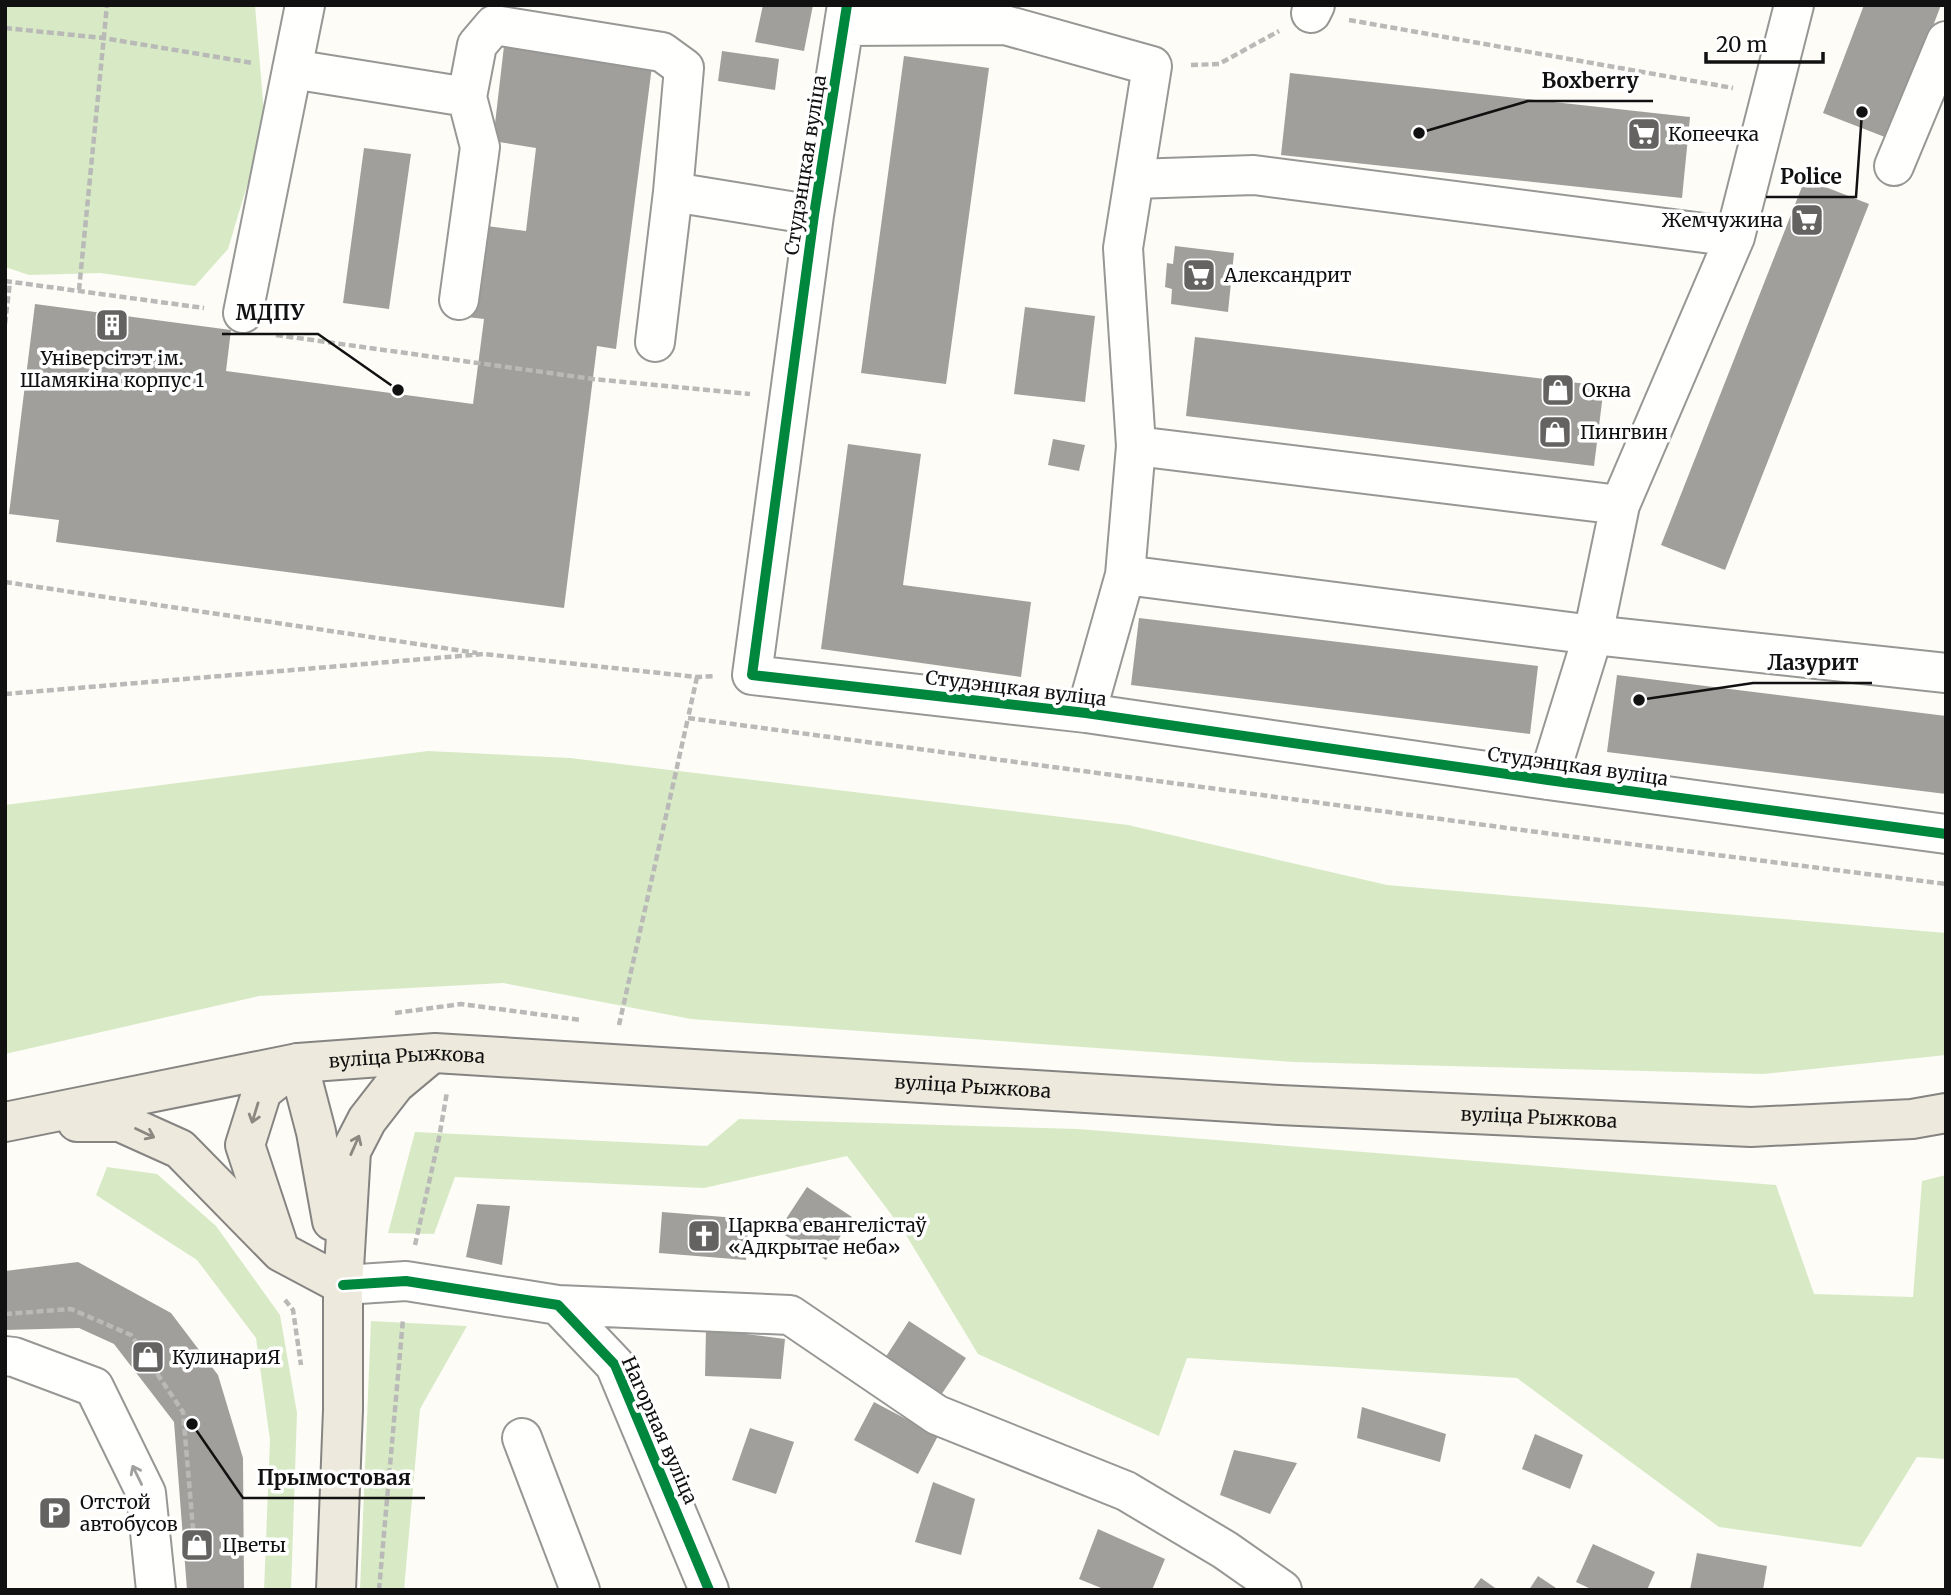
<svg xmlns="http://www.w3.org/2000/svg" width="1951" height="1595" font-family="Merriweather,serif">
<style>
.forest{fill:#d8eac5}
.building{fill:#a19f9c}
.lines{fill:none;stroke-linecap:round;stroke-linejoin:round}
.minor-casing{stroke:#979795;stroke-width:42}
.major-casing{stroke:#858482;stroke-width:42}
.path{stroke:#b9b9b8;stroke-width:4.5;stroke-dasharray:7 3.5;stroke-linecap:butt}
.minor{stroke:#fffffe;stroke-width:38}
.major{stroke:#ede9dc;stroke-width:38}
.cycleway-casing{stroke:#fff;stroke-width:15}
.cycleway{stroke:#00873e;stroke-width:10}
.oneway{stroke:#8a8881}
.oneway2{stroke:#a0a09f}
.labels{text-anchor:middle;dominant-baseline:central;stroke-width:7;stroke-linejoin:round;paint-order:stroke}
.poi-label{font-size:19px;fill:#111;stroke:#fff;text-anchor:start}
.street-label{font-size:19px;fill:#111;stroke:#fff}
.leader{fill:none;stroke:#111;stroke-width:2.5}
.callout-dot{fill:#111;stroke:#fff;stroke-width:2.5}
.callout-label{font-size:21px;text-anchor:middle;font-weight:bold;fill:#111;stroke:#fff;stroke-width:7;stroke-linejoin:round;paint-order:stroke}
</style>
<rect width="100%" height="100%" fill="#fdfcf7"/>
<path class="forest" d="M 5,5 L 255,5 L 265,125 L 228,249 L 195,286 L 100,273 L 29,275 L 5,267 Z
M 428,751 L 570,758 L 1128,825 L 1387,885 L 1946,933 L 1946,1055 L 1763,1074 L 1293,1062 L 691,1019 L 503,983 L 259,996 L 5,1054 L 5,805 Z
M 739,1119 L 1078,1129 L 1776,1185 L 1814,1294 L 1913,1297 L 1922,1181 L 1946,1175 L 1946,1459 L 1917,1457 L 1861,1547 L 1719,1527 L 1517,1378 L 1187,1358 L 1159,1436 L 978,1354 L 903,1230 L 847,1156 L 704,1188 L 455,1177 L 434,1234 L 388,1233 L 415,1132 L 707,1146 Z
M 107,1167 L 157,1174 L 216,1226 L 280,1315 L 297,1413 L 291,1590 L 264,1590 L 270,1440 L 256,1338 L 197,1260 L 96,1195 Z
M 371,1321 L 467,1326 L 420,1409 L 404,1590 L 360,1590 Z"/>
<path class="building" d="M 763,5 L 813,5 L 804,51 L 755,42 Z
M 1864,5 L 1941,5 L 1890,139 L 1823,113 Z
M 504,46 L 652,66 L 616,349 L 597,346 L 564,608 L 56,542 L 59,520 L 9,514 L 35,304 L 231,330 L 226,371 L 473,404 L 484,319 L 467,317 L 479,225 L 526,231 L 536,148 L 493,141 Z
M 722,51 L 779,59 L 775,90 L 718,81 Z
M 904,56 L 989,68 L 946,384 L 861,373 Z
M 1290,73 L 1690,117 L 1682,198 L 1281,155 Z
M 364,148 L 411,154 L 389,309 L 343,303 Z
M 1805,179 L 1869,204 L 1725,570 L 1661,545 Z
M 1175,246 L 1234,253 L 1228,312 L 1171,304 L 1172,289 L 1165,287 L 1167,263 L 1173,264 Z
M 1025,307 L 1095,316 L 1085,402 L 1014,394 Z
M 1195,337 L 1604,386 L 1594,466 L 1186,416 Z
M 1053,439 L 1085,445 L 1079,471 L 1048,465 Z
M 848,444 L 921,454 L 903,585 L 1031,602 L 1021,677 L 821,649 Z
M 1139,618 L 1538,666 L 1530,734 L 1131,685 Z
M 1617,675 L 1946,716 L 1946,794 L 1607,752 Z
M 807,1187 L 852,1217 L 826,1260 L 778,1231 Z
M 477,1204 L 510,1206 L 502,1265 L 466,1257 Z
M 662,1212 L 749,1219 L 746,1260 L 659,1253 Z
M 78,1262 L 171,1313 L 218,1375 L 243,1458 L 244,1590 L 187,1590 L 174,1422 L 114,1344 L 79,1328 L 5,1330 L 5,1271 Z
M 909,1321 L 966,1358 L 941,1395 L 885,1358 Z
M 706,1329 L 785,1339 L 781,1379 L 705,1376 Z
M 874,1402 L 938,1436 L 918,1474 L 854,1440 Z
M 1362,1407 L 1446,1434 L 1440,1462 L 1357,1438 Z
M 750,1428 L 794,1442 L 776,1494 L 732,1480 Z
M 1535,1434 L 1583,1455 L 1570,1489 L 1522,1469 Z
M 1234,1450 L 1297,1463 L 1270,1514 L 1220,1495 Z
M 933,1482 L 975,1499 L 961,1555 L 915,1542 Z
M 1098,1529 L 1165,1559 L 1152,1590 L 1106,1590 L 1079,1579 Z
M 1593,1544 L 1655,1572 L 1647,1590 L 1593,1590 L 1576,1582 Z
M 1697,1553 L 1767,1566 L 1763,1590 L 1690,1590 Z
M 1538,1576 L 1559,1590 L 1529,1590 Z
M 1481,1578 L 1498,1590 L 1472,1590 Z"/>
<g class="lines">
<defs>
<path id="minor" d="M 847,5 L 814,215 L 752,675 L 1086,713 L 1548,780 L 1946,834
M 1311,13 L 1315,5
M 844,26 L 1005,25 L 1152,66 L 1123,248 L 1136,446 L 1620,505
M 292,69 L 467,97 L 477,45 L 494,25 L 662,52 L 684,68 L 673,192 L 655,342
M 1894,166 L 1946,41
M 1134,179 L 1254,175 L 1735,237
M 673,192 L 814,215
M 459,300 L 480,147 L 467,97
M 243,313 L 305,5
M 1125,575 L 1593,635 L 1946,673
M 1086,713 L 1125,575 L 1136,446
M 1548,780 L 1593,635 L 1620,505 L 1735,237 L 1794,5
M 343,1285 L 406,1281 L 558,1305 L 615,1365 L 709,1590
M 558,1305 L 790,1315 L 937,1415 L 1126,1491 L 1225,1550 L 1282,1590
M 5,1356 L 14,1357 L 94,1387 L 146,1493 L 156,1590
M 522,1438 L 580,1590"/>
<g id="major">
<path d="M 298,1063 L 316,1132 L 332,1221"/>
<path id="s1" d="M 5,1122 L 298,1063 L 435,1053 L 1279,1105 L 1751,1127 L 1912,1119 L 1946,1113"/>
<path d="M 77,1122 L 120,1122 L 180,1149 L 281,1252 L 343,1285"/>
<path d="M 277,1242 L 245,1145 L 262,1091 L 296,1064"/>
<path d="M 336,1590 L 343,1410 L 343,1285 L 351,1151 L 367,1120 L 395,1084 L 431,1054"/>
</g>
</defs>
<use href="#minor" class="minor-casing"/>
<use href="#major" class="major-casing"/>
<path class="path" d="M 1349,20 L 1733,88
M 5,28 L 103,38 L 253,63
M 1191,65 L 1219,64 L 1279,31
M 5,281 L 204,308
M 79,290 L 107,5
M 5,324 L 10,282
M 276,335 L 593,379 L 750,394
M 5,582 L 477,653
M 697,677 L 688,718 L 1567,836 L 1946,884
M 5,694 L 484,654 L 697,677 L 716,676
M 395,1013 L 461,1004 L 581,1020
M 619,1025 L 688,718
M 415,1245 L 439,1138 L 447,1092
M 285,1300 L 293,1310 L 301,1365
M 5,1314 L 71,1309 L 131,1335 L 183,1412 L 194,1540
M 379,1590 L 403,1319"/>
<use href="#minor" class="minor"/>
<use href="#major" class="major"/>
<defs>
<path id="cycleway" d="M 847,5 L 814,215 L 752,675 L 1086,713 L 1548,780 L 1946,834
M 343,1285 L 406,1281 L 558,1305 L 615,1365 L 709,1590"/>
</defs>
<use href="#cycleway" class="cycleway-casing"/>
<use href="#cycleway" class="cycleway"/>
</g>
<defs><path id="oneway-shaft" d="M-6 0H5M1.5-3L5.5 0L1.5 3" fill="none" stroke-width="1.6" stroke-linecap="round" stroke-linejoin="round" transform="scale(1.75)"/></defs>
<g class="oneway">
<use href="#oneway-shaft" transform="translate(255 1113) rotate(107)"/>
<use href="#oneway-shaft" transform="translate(145 1133) rotate(25)"/>
<use href="#oneway-shaft" transform="translate(355 1145) rotate(-66)"/>
</g>
<use class="oneway2" href="#oneway-shaft" transform="translate(137 1475) rotate(-116)"/>
<defs>
<symbol id="supermarket-square" viewBox="-11 -11 22 22"><rect x="-9" y="-9" width="18" height="18" rx="4" fill="#646362" stroke="#fff"/><path d="M-6-5.5h2.5l.6 2H6L4.5 2H-2.5L-4.4-4H-6ZM-1.5 3.2a1.3 1.3 0 1 0 .1 0ZM3 3.2a1.3 1.3 0 1 0 .1 0Z" fill="#fff"/></symbol>
<symbol id="building-square" viewBox="-11 -11 22 22"><rect x="-9" y="-9" width="18" height="18" rx="4" fill="#646362" stroke="#fff"/><path d="M-4-6H4V6H1V3H-1V6H-4ZM-2.5-4.3h1.7v1.8h-1.7ZM.8-4.3h1.7v1.8H.8ZM-2.5-1h1.7V.8h-1.7ZM.8-1h1.7V.8H.8Z" fill="#fff"/></symbol>
<symbol id="shop-square" viewBox="-11 -11 22 22"><rect x="-9" y="-9" width="18" height="18" rx="4" fill="#646362" stroke="#fff"/><path d="M-5-2.5h2.3a2.7 3.5 0 0 1 5.4 0H5L5.5 6h-11ZM-1.5-2.5h3a1.5 2.3 0 0 0-3 0Z" fill="#fff"/></symbol>
<symbol id="church-square" viewBox="-11 -11 22 22"><rect x="-9" y="-9" width="18" height="18" rx="4" fill="#646362" stroke="#fff"/><path d="M-1.2-6h2.4v3.5h3.3v2.4h-3.3V6h-2.4V-.1h-3.3v-2.4h3.3Z" fill="#fff"/></symbol>
<symbol id="parking-square" viewBox="-11 -11 22 22"><rect x="-9" y="-9" width="18" height="18" rx="4" fill="#646362" stroke="#fff"/><path d="M-3.5-5.5H1a3.5 3.5 0 0 1 0 7H-1V5.5H-3.5ZM-1-3.4V-.6H.8a1.4 1.4 0 0 0 0-2.8Z" fill="#fff"/></symbol>
</defs>
<g fill-rule="evenodd">
<use href="#supermarket-square" x="1625" y="115" width="38" height="38"/>
<use href="#supermarket-square" x="1788" y="201" width="38" height="38"/>
<use href="#supermarket-square" x="1180" y="256" width="38" height="38"/>
<use href="#building-square" x="93" y="306" width="38" height="38"/>
<use href="#shop-square" x="1539" y="371" width="38" height="38"/>
<use href="#shop-square" x="1536" y="413" width="38" height="38"/>
<use href="#church-square" x="685" y="1217" width="38" height="38"/>
<use href="#shop-square" x="129" y="1338" width="38" height="38"/>
<use href="#parking-square" x="36" y="1494" width="38" height="38"/>
<use href="#shop-square" x="178" y="1526" width="38" height="38"/>
</g>
<g class="labels">
<g class="poi-label">
<text x="1668" y="134">Копеечка</text>
<text x="1783" y="220" text-anchor="end">Жемчужина</text>
<text x="1224" y="275">Александрит</text>
<text x="112" y="358" text-anchor="middle">Універсітэт ім.<tspan x="112" dy="22">Шамякіна корпус 1</tspan></text>
<text x="1582" y="390">Окна</text>
<text x="1580" y="432">Пингвин</text>
<text x="728" y="1225">Царква евангелістаў<tspan x="728" dy="22">«Адкрытае неба»</tspan></text>
<text x="172" y="1357">КулинариЯ</text>
<text x="80" y="1502">Отстой<tspan x="80" dy="22">автобусов</tspan></text>
<text x="222" y="1545">Цветы</text>
</g>
<g class="street-label">
<text transform="translate(805 165) rotate(-81)">Студэнцкая вуліца</text>
<text transform="translate(1016 688) rotate(7)">Студэнцкая вуліца</text>
<text transform="translate(1578 766) rotate(8)">Студэнцкая вуліца</text>
<text stroke="none"><textPath href="#s1" startOffset="408">вуліца Рыжкова</textPath></text>
<text stroke="none"><textPath href="#s1" startOffset="975">вуліца Рыжкова</textPath></text>
<text stroke="none"><textPath href="#s1" startOffset="1542">вуліца Рыжкова</textPath></text>
<text transform="translate(660 1430) rotate(66)">Нагорная вуліца</text>
</g>
</g>
<path class="leader" d="M1419 133L1528 101H1653M1862 112L1856 197H1766M398 390L318 334H222M1639 700L1753 683H1872M192 1424L243 1498H425"/>
<g class="callout-dot">
<circle cx="1419" cy="133" r="7"/>
<circle cx="1862" cy="112" r="7"/>
<circle cx="398" cy="390" r="7"/>
<circle cx="1639" cy="700" r="7"/>
<circle cx="192" cy="1424" r="7"/>
</g>
<g class="callout-label">
<text x="1590" y="88">Boxberry</text>
<text x="1811" y="184">Police</text>
<text x="270" y="320">МДПУ</text>
<text x="1813" y="670">Лазурит</text>
<text x="334" y="1485">Прымостовая</text>
</g>
<rect width="1951" height="1595" fill="none" stroke="#111111" stroke-width="14"/>
<path d="M1706 52v10h117v-10" fill="none" stroke="#111111" stroke-width="3.5"/>
<text x="1716" y="52" font-size="21" fill="#111111" stroke="#ffffff" stroke-width="5" paint-order="stroke">20 m</text>
</svg>
